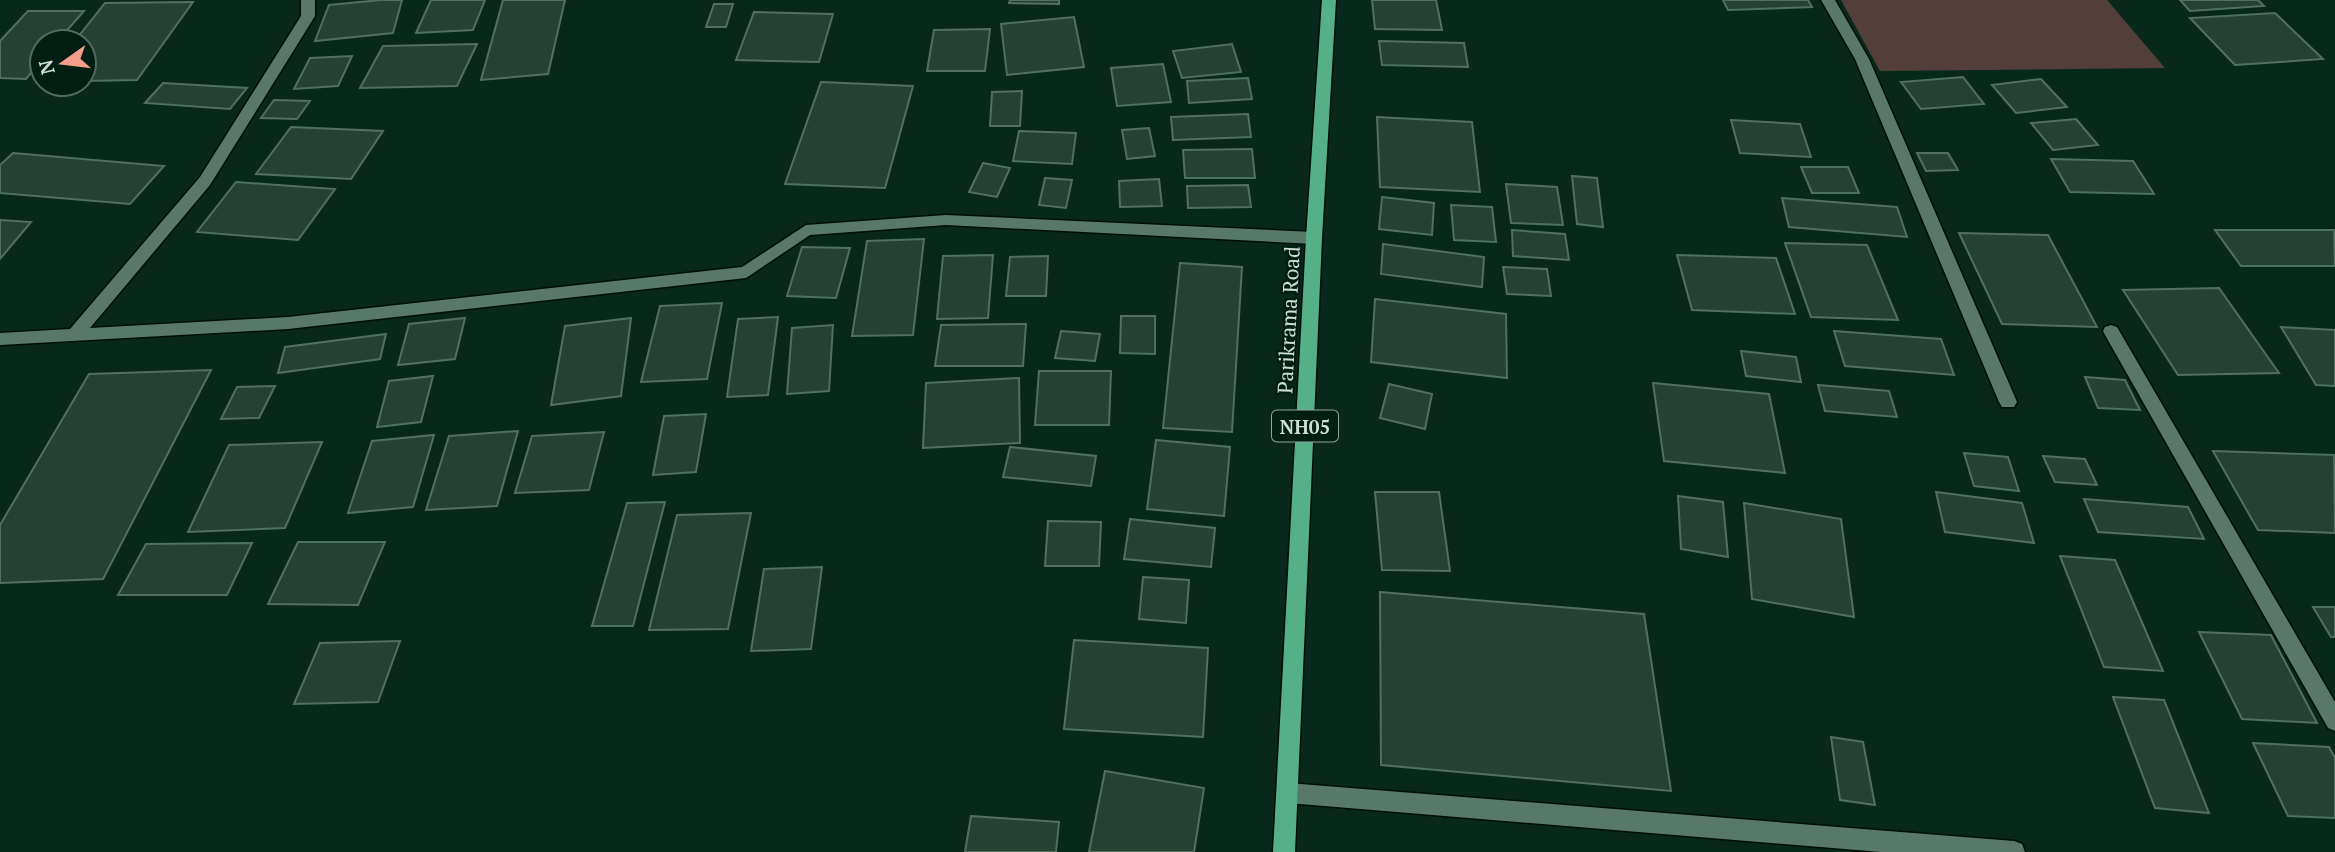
<svg xmlns="http://www.w3.org/2000/svg" width="2335" height="852" font-family="'PT Serif',serif">
<style>
.green{fill:#523e3a}
.building{fill:#244234;stroke:#507060;stroke-width:2}
.lines{fill:none;stroke-linecap:round;stroke-linejoin:round}
.service-casing{stroke:#000f07;stroke-width:3}
.minor-casing{stroke:#000f07;stroke-width:3}
.primary-casing{stroke:#000f07;stroke-width:3}
.service{fill:#587969;fill-rule:evenodd}
.minor{fill:#587969;fill-rule:evenodd}
.primary{fill:#55b089;fill-rule:evenodd}
.labels{text-anchor:middle;dominant-baseline:central;stroke-width:5;stroke-linejoin:round;paint-order:stroke}
.shield{fill:#001e12;stroke:#90a59b;stroke-width:2}
.shield-label{font-size:19px;font-weight:bold;fill:#cddfd6}
.street-label{font-size:21px;fill:#cddfd6;stroke:#001e12}
</style>
<rect width="100%" height="100%" fill="#08281b"/>
<path class="green" d="M 1841,0 L 2107,0 L 2165,68 L 1880,71 Z"/>
<path class="building" d="M 381,0 L 402,0 L 393,33 L 315,41 L 329,5 Z
M 431,0 L 485,0 L 473,30 L 416,33 Z
M 503,0 L 565,0 L 548,74 L 481,80 Z
M 1010,0 L 1059,0 L 1059,4 L 1009,3 Z
M 1372,0 L 1436,0 L 1442,30 L 1375,29 Z
M 1723,0 L 1808,0 L 1812,7 L 1728,10 Z
M 2180,0 L 2258,0 L 2264,6 L 2190,11 Z
M 193,2 L 137,80 L 84,81 L 84,42 L 74,42 L 105,3 Z
M 714,4 L 733,4 L 726,27 L 706,27 Z
M 28,11 L 84,11 L 57,42 L 42,42 L 42,60 L 26,79 L 0,78 L 0,41 Z
M 754,12 L 833,14 L 819,62 L 736,60 Z
M 2275,13 L 2323,59 L 2235,65 L 2190,18 Z
M 1074,17 L 1084,67 L 1007,75 L 1001,24 Z
M 990,29 L 985,71 L 927,71 L 934,30 Z
M 1379,41 L 1464,43 L 1468,67 L 1382,65 Z
M 477,44 L 457,86 L 360,88 L 383,46 Z
M 1232,44 L 1241,72 L 1182,78 L 1173,51 Z
M 352,56 L 338,86 L 294,89 L 310,58 Z
M 1163,64 L 1171,102 L 1117,106 L 1111,68 Z
M 1963,77 L 1984,104 L 1921,109 L 1901,82 Z
M 1248,78 L 1252,99 L 1189,103 L 1187,81 Z
M 2041,79 L 2067,107 L 2016,113 L 1992,85 Z
M 821,82 L 913,86 L 885,188 L 785,184 Z
M 163,83 L 247,88 L 230,109 L 145,103 Z
M 1022,91 L 1020,126 L 990,126 L 992,92 Z
M 274,100 L 310,101 L 297,119 L 261,118 Z
M 1248,114 L 1251,137 L 1173,140 L 1171,117 Z
M 1377,117 L 1472,122 L 1480,192 L 1380,187 Z
M 2076,119 L 2098,145 L 2053,150 L 2031,123 Z
M 1731,120 L 1800,124 L 1811,157 L 1740,153 Z
M 291,127 L 383,131 L 351,179 L 256,174 Z
M 1149,128 L 1155,156 L 1127,159 L 1122,130 Z
M 1019,131 L 1076,133 L 1072,164 L 1013,161 Z
M 1252,149 L 1255,178 L 1185,178 L 1183,150 Z
M 13,153 L 164,166 L 130,204 L 0,193 L 0,165 Z
M 1917,153 L 1948,153 L 1958,170 L 1926,171 Z
M 2051,159 L 2133,161 L 2154,194 L 2070,192 Z
M 983,163 L 1010,168 L 997,197 L 969,192 Z
M 1801,167 L 1848,167 L 1859,193 L 1812,193 Z
M 1572,176 L 1597,178 L 1603,227 L 1577,224 Z
M 1045,178 L 1072,180 L 1066,208 L 1039,205 Z
M 1159,179 L 1162,206 L 1120,207 L 1119,181 Z
M 236,182 L 335,189 L 298,240 L 197,232 Z
M 1506,184 L 1557,187 L 1563,225 L 1511,223 Z
M 1248,185 L 1251,207 L 1188,208 L 1187,186 Z
M 1382,197 L 1434,203 L 1432,235 L 1379,229 Z
M 1782,198 L 1897,207 L 1907,237 L 1789,227 Z
M 1451,205 L 1492,207 L 1496,242 L 1454,240 Z
M 0,220 L 31,222 L 0,259 Z
M 1512,230 L 1565,234 L 1569,260 L 1513,256 Z
M 2215,230 L 2334,230 L 2335,266 L 2241,266 Z
M 1959,233 L 2048,235 L 2097,327 L 2002,324 Z
M 924,239 L 913,335 L 852,336 L 867,241 Z
M 1785,243 L 1867,245 L 1898,320 L 1811,317 Z
M 1383,244 L 1484,257 L 1482,287 L 1381,274 Z
M 802,247 L 850,248 L 836,298 L 787,296 Z
M 993,255 L 988,318 L 937,319 L 943,256 Z
M 1677,255 L 1776,258 L 1795,314 L 1692,310 Z
M 1048,256 L 1046,296 L 1006,296 L 1010,257 Z
M 1180,263 L 1242,267 L 1232,432 L 1163,428 Z
M 1503,267 L 1547,269 L 1551,296 L 1507,294 Z
M 2219,288 L 2279,373 L 2178,375 L 2123,290 Z
M 1375,299 L 1506,314 L 1507,378 L 1371,362 Z
M 722,303 L 707,379 L 641,382 L 660,306 Z
M 1121,316 L 1155,316 L 1155,354 L 1120,353 Z
M 778,317 L 768,395 L 727,397 L 738,319 Z
M 465,318 L 455,359 L 398,365 L 409,324 Z
M 631,318 L 621,396 L 551,405 L 565,326 Z
M 1026,324 L 1023,366 L 935,366 L 941,325 Z
M 833,325 L 829,391 L 787,394 L 792,328 Z
M 2281,327 L 2335,330 L 2335,386 L 2316,385 Z
M 1061,331 L 1100,334 L 1095,361 L 1055,358 Z
M 1834,331 L 1941,339 L 1954,375 L 1845,366 Z
M 386,334 L 380,359 L 278,373 L 285,347 Z
M 1741,351 L 1796,357 L 1801,382 L 1746,376 Z
M 211,370 L 103,579 L 0,583 L 0,525 L 89,374 Z
M 1039,371 L 1111,371 L 1109,425 L 1035,425 Z
M 433,376 L 421,422 L 377,427 L 389,381 Z
M 2085,377 L 2125,380 L 2140,410 L 2098,408 Z
M 1019,378 L 1020,443 L 923,448 L 926,383 Z
M 1653,383 L 1769,394 L 1785,473 L 1664,461 Z
M 1389,384 L 1432,394 L 1425,429 L 1380,418 Z
M 1818,385 L 1889,391 L 1897,417 L 1825,411 Z
M 275,386 L 259,418 L 221,419 L 237,387 Z
M 706,414 L 696,472 L 653,475 L 664,416 Z
M 518,431 L 497,506 L 426,510 L 449,436 Z
M 604,432 L 589,490 L 515,493 L 532,436 Z
M 434,435 L 413,507 L 348,513 L 372,441 Z
M 1156,440 L 1230,447 L 1224,516 L 1147,509 Z
M 322,442 L 285,528 L 188,532 L 229,445 Z
M 1010,447 L 1096,456 L 1091,486 L 1003,477 Z
M 2213,451 L 2334,455 L 2335,533 L 2258,530 Z
M 1964,453 L 2008,457 L 2019,491 L 1974,486 Z
M 2043,456 L 2085,459 L 2097,485 L 2055,482 Z
M 1375,492 L 1439,492 L 1450,571 L 1382,570 Z
M 1936,492 L 2022,503 L 2034,543 L 1945,532 Z
M 1678,496 L 1723,502 L 1728,557 L 1681,549 Z
M 2084,499 L 2188,507 L 2204,539 L 2098,532 Z
M 665,502 L 633,626 L 592,626 L 627,503 Z
M 1744,503 L 1841,519 L 1854,617 L 1752,599 Z
M 751,513 L 728,629 L 649,630 L 677,515 Z
M 1130,519 L 1215,528 L 1211,567 L 1124,559 Z
M 1048,521 L 1101,522 L 1099,566 L 1045,566 Z
M 298,542 L 385,542 L 358,605 L 268,604 Z
M 252,543 L 227,595 L 118,595 L 146,544 Z
M 2060,556 L 2115,560 L 2163,671 L 2104,667 Z
M 822,567 L 811,649 L 751,651 L 764,569 Z
M 1143,577 L 1189,580 L 1186,623 L 1139,619 Z
M 1380,592 L 1644,614 L 1671,791 L 1381,765 Z
M 2313,607 L 2335,607 L 2335,637 L 2331,637 Z
M 2199,632 L 2271,635 L 2317,723 L 2242,719 Z
M 1074,640 L 1208,648 L 1203,737 L 1064,729 Z
M 400,641 L 378,702 L 294,704 L 320,643 Z
M 2113,697 L 2164,700 L 2209,813 L 2155,808 Z
M 1831,737 L 1863,742 L 1875,805 L 1840,800 Z
M 2253,743 L 2329,747 L 2335,758 L 2335,818 L 2288,816 Z
M 1105,771 L 1204,788 L 1194,852 L 1089,852 Z
M 971,816 L 1059,822 L 1056,852 L 965,852 Z"/>
<g class="lines">
<defs>
<path id="service" d="M 1821,0 L 1835,0 L 1869,59 L 2017,402 L 2014,407 L 2002,407 L 1999,402 L 1855,59 Z
M 2111,325 L 2117,327 L 2335,702 L 2335,731 L 2328,728 L 2105,335 L 2103,331 L 2105,327 Z"/>
<path id="minor" d="M 301,0 L 315,0 L 315,16 L 210,185 L 90,328 L 288,317 L 742,267 L 806,225 L 946,215 L 1314,232 L 1322,238 L 1314,244 L 946,225 L 810,235 L 746,278 L 288,329 L 0,345 L 0,333 L 70,329 L 200,177 L 301,16 Z
M 1288,783 L 2014,841 L 2022,844 L 2025,852 L 1881,852 L 1288,803 L 1280,800 L 1277,793 L 1280,786 Z"/>
<path id="primary" d="M 1322,0 L 1336,0 L 1322,238 L 1295,852 L 1273,852 L 1306,238 Z"/>
</defs>
<use href="#service" class="service-casing"/>
<use href="#minor" class="minor-casing"/>
<use href="#primary" class="primary-casing"/>
<use href="#service" class="service"/>
<use href="#minor" class="minor"/>
<use href="#primary" class="primary"/>
</g>
<g class="labels">
<rect class="shield" x="1272" y="410.5" width="66" height="31" rx="5"/>
<g class="shield-label">
<text x="1305" y="426">NH05</text>
</g>
<g class="street-label">
<text transform="translate(1288 320) rotate(-87)">Parikrama Road</text>
</g>
</g>
<g transform="translate(63 63) rotate(256)"><circle r="33" fill="#001e12" stroke="#526b60" stroke-width="2"/>
<path d="M0-5L12 26L0 18L-12 26Z" fill="#f49d8b"/>
<text y="-10" font-size="19" font-weight="bold" text-anchor="middle" fill="#cddfd6">N</text>
</g>
</svg>
